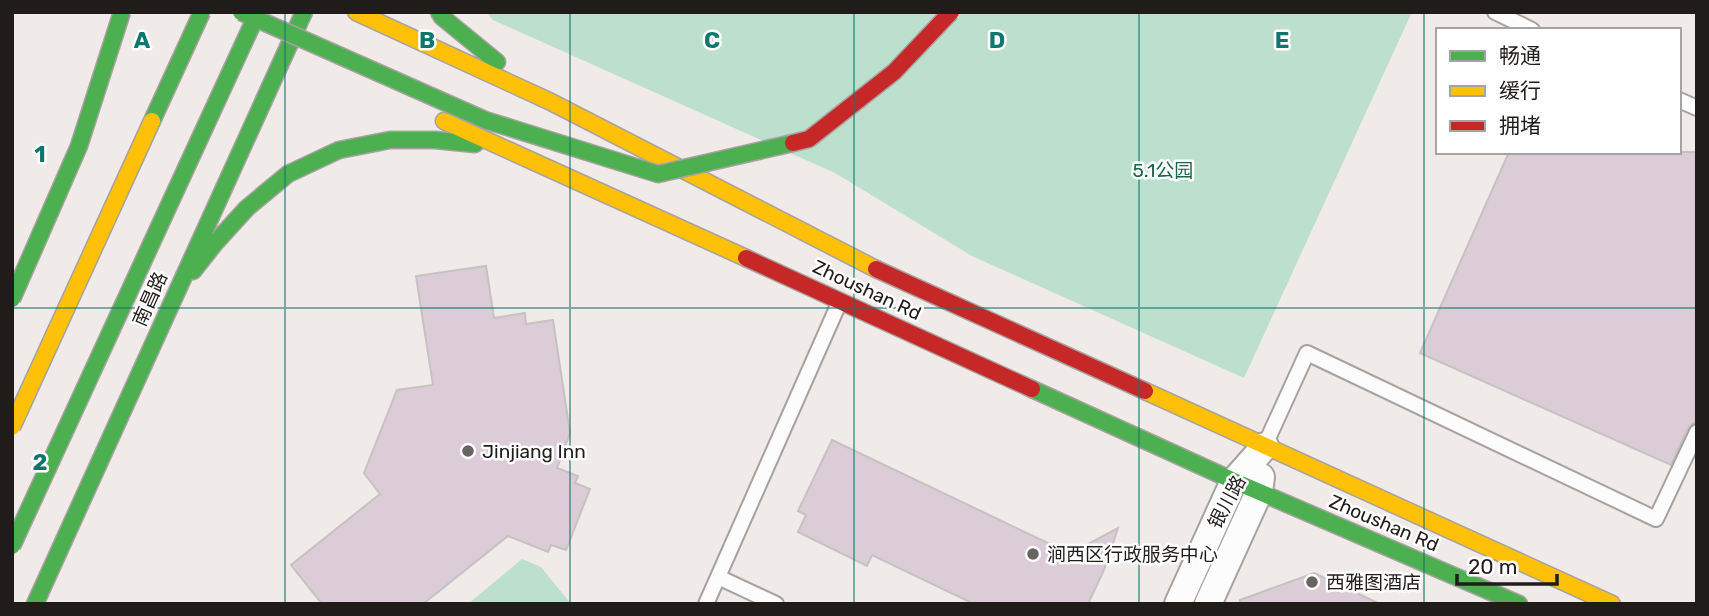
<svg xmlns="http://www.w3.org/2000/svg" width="1709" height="616" font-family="Rubik,'Noto Sans SC',sans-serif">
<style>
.green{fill:#bce0cd}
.building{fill:#dbccd8;stroke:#c6c2c2;stroke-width:2}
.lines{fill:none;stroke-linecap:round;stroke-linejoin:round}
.lane-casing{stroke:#a7a2a0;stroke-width:18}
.street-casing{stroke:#a7a2a0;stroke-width:30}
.fast-casing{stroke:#a7a2a0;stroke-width:19}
.slow-casing{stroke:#a7a2a0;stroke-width:19}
.jam-casing{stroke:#a7a2a0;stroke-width:19}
.lane{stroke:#fdfcfc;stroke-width:14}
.street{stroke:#fdfcfc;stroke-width:26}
.fast{stroke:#4caf50;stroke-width:16}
.slow{stroke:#ffc107;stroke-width:16}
.jam{stroke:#c62828;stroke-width:16}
.fast-bridge-casing{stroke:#a7a2a0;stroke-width:19;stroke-linecap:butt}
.slow-bridge-casing{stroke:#a7a2a0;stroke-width:19;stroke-linecap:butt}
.jam-bridge-casing{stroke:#a7a2a0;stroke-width:19;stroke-linecap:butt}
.fast-bridge{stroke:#4caf50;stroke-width:16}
.slow-bridge{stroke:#ffc107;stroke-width:16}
.jam-bridge{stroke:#c62828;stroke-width:16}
.grid{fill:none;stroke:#0f766e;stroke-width:2;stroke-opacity:0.55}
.poi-dot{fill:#686462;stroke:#fff;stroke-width:2.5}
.labels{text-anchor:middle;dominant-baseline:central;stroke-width:5;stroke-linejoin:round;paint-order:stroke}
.park-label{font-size:19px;fill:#18664a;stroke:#fff}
.street-label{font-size:19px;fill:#1f1c1a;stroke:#fff}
.poi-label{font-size:19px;fill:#1f1c1a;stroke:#fff;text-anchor:start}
.grid-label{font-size:23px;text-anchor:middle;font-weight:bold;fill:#0f766e;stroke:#fff;stroke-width:5;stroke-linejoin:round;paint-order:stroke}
</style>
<rect width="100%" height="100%" fill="#f0eae8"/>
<path class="green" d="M 486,12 L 1412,12 L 1244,378 L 972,256 L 835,173 L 493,20 Z
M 522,559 L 541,567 L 571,604 L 468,604 Z"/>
<path class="building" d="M 1509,152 L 1697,152 L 1697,422 L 1692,424 L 1688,428 L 1671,465 L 1420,353 Z
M 486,266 L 494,318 L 525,313 L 526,324 L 553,320 L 570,433 L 557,468 L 578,476 L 575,483 L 590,489 L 566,550 L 551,545 L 548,552 L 508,536 L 423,604 L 322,604 L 291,565 L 380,494 L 364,473 L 397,390 L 433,385 L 416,276 Z
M 832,440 L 1073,555 L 1086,545 L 1118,528 L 1104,570 L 1088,604 L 974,604 L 872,555 L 867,566 L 798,532 L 806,515 L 798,511 Z
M 1314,573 L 1380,604 L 1240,604 L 1240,600 Z"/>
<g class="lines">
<defs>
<path id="lane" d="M 1495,12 L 1532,30
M 1679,100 L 1697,108
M 1265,445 L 1307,353 L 1656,519 L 1697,432
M 718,577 L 776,604
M 706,604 L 840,301"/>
<path id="street" d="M 1178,604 L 1234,481 L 1265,446
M 1208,604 L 1259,492 L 1261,477"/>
<path id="fast" d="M 439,12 L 442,17 L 497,62
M 193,271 L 216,242 L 247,208 L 288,174 L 339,150 L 390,140 L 435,140 L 475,144
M 1032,389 L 1234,481 L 1519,604
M 35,604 L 304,12"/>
<path id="slow" d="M 356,12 L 551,102 L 876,269
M 444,121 L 746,258
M 1145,391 L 1612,604"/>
<path id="jam" d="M 746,258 L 1032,389
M 876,269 L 1145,391"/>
</defs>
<use href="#lane" class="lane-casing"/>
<use href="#street" class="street-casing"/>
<use href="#fast" class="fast-casing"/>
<use href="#slow" class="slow-casing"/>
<use href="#jam" class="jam-casing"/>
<use href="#lane" class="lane"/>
<use href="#street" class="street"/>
<use href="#fast" class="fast"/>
<use href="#slow" class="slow"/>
<use href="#jam" class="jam"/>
<defs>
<path id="fast-bridge" d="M 241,12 L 485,120 L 658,174 L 793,143
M 152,121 L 202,12
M 12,299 L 79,146 L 122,12
M 12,546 L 258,12"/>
<path id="slow-bridge" d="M 12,427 L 152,121"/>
<path id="jam-bridge" d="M 793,143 L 809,139 L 894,72 L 951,12"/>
</defs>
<use href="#fast-bridge" class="fast-bridge-casing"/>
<use href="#slow-bridge" class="slow-bridge-casing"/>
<use href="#jam-bridge" class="jam-bridge-casing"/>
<use href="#fast-bridge" class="fast-bridge"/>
<use href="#slow-bridge" class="slow-bridge"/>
<use href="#jam-bridge" class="jam-bridge"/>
</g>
<path class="grid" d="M 285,12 L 285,604M 570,12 L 570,604M 854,12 L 854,604M 1139,12 L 1139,604M 1424,12 L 1424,604M 12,308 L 1697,308"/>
<g class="poi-dot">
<circle cx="468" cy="451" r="7"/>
<circle cx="1033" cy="554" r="7"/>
<circle cx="1312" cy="582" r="7"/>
</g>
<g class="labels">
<g class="park-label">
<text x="1163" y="170">5.1公园</text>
</g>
<g class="street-label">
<text transform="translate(867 290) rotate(25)">Zhoushan Rd</text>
<text transform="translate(150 299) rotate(-66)">南昌路</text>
<text transform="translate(1227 502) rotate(-62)">银川路</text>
<text transform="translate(1384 523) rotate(23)">Zhoushan Rd</text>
</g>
<g class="poi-label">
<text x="482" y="451">Jinjiang Inn</text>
<text x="1047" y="554">涧西区行政服务中心</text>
<text x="1326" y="582">西雅图酒店</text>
</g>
</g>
<g class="grid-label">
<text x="142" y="48">A</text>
<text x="427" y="48">B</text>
<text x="712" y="48">C</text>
<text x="997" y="48">D</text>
<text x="1282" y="48">E</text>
<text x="40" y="162">1</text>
<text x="40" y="470">2</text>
</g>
<rect width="1709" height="616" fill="none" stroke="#1f1c1a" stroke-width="28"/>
<rect x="1436" y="28" width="245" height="126" fill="#ffffff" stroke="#a5a4a3" stroke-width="2"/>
<rect x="1450" y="51" width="35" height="10" fill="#4caf50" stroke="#a5a4a3" stroke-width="2"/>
<text x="1499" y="63" font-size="21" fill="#1f1c1a">畅通</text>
<rect x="1450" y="86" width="35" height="10" fill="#ffc107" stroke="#a5a4a3" stroke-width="2"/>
<text x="1499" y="98" font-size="21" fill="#1f1c1a">缓行</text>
<rect x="1450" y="121" width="35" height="10" fill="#c62828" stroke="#a5a4a3" stroke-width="2"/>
<text x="1499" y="133" font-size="21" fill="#1f1c1a">拥堵</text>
<path d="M1457 574v10h100v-10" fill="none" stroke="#1f1c1a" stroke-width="3.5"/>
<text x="1468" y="574" font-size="21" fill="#1f1c1a" stroke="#ffffff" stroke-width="5" paint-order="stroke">20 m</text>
</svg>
